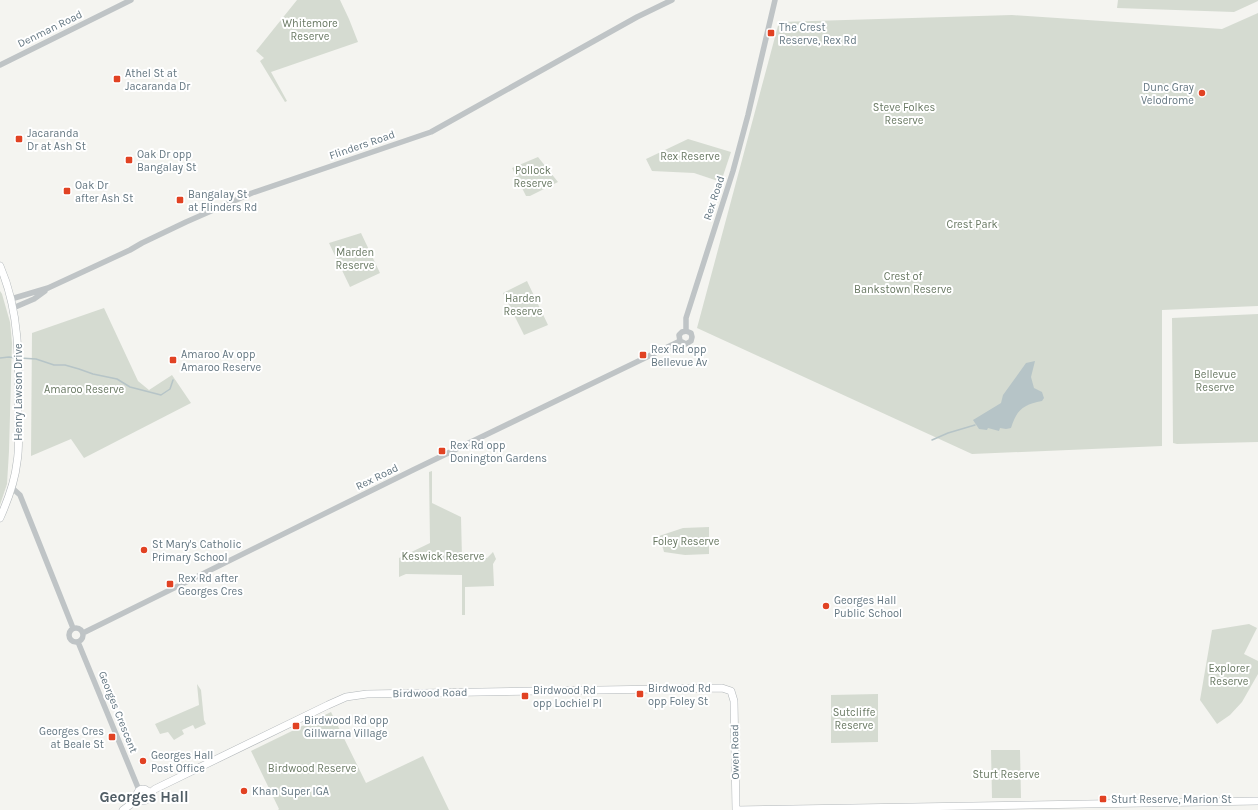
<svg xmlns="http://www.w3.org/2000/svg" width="1258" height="810" font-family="Karla,sans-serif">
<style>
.green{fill:#d5dbd1}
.water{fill:#b6c4c7}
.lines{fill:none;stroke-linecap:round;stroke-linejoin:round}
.stream{stroke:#b6c4c7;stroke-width:1.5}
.major-casing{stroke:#b2b7ba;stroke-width:8}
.minor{stroke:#bfc4c6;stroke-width:5.5}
.major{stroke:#fff;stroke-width:7}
.poi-dot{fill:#e14223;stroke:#fff;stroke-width:1.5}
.labels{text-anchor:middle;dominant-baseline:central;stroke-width:4;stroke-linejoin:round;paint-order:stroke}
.park-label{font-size:11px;fill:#687862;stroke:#fff}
.poi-label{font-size:11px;fill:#637681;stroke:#fff;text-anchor:start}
.street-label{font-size:11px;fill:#637681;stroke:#fff}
.district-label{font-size:15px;font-weight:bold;fill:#515e66;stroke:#fff}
</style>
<rect width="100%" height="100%" fill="#f4f4f0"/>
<path class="green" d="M 297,0 L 340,0 L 349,19 L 358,42 L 271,72 L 287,101 L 285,102 L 260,61 L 264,58 L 256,51 Z
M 1118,0 L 1258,0 L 1258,1 L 1234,12 L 1117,8 Z
M 1258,13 L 1258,306 L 1162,310 L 1162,446 L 972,454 L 697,328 L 779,22 L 1012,15 L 1222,29 Z
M 688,139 L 731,152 L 721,182 L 694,173 L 652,171 L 646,159 Z
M 538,157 L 558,182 L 530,196 L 526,196 L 512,168 Z
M 361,233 L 380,273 L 350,287 L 329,243 Z
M 527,281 L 548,325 L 524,335 L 503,293 Z
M 0,291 L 2,294 L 10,322 L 12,343 L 9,451 L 7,484 L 0,505 Z
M 104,308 L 138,381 L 149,390 L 172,375 L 191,403 L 84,458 L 71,439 L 31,456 L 32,333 Z
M 1258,314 L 1258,442 L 1177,444 L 1173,443 L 1172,318 Z
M 432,471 L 432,503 L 461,517 L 462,558 L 487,558 L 493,552 L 496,559 L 493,564 L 494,586 L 465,587 L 465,615 L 462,615 L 462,575 L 406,574 L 399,577 L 399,558 L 430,543 L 429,472 Z
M 709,527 L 709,554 L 685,555 L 664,552 L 663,548 L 656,540 L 660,539 L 659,536 L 683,528 Z
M 1249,624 L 1257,628 L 1244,654 L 1258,661 L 1258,674 L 1242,702 L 1230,715 L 1217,724 L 1200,700 L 1212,630 Z
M 197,684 L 201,690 L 204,720 L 206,724 L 195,729 L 193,725 L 182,730 L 184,734 L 174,740 L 168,732 L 160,734 L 155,724 L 199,705 Z
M 878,694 L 878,742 L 831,743 L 831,695 Z
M 331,712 L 366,783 L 423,756 L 449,810 L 278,810 L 279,809 L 251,751 Z
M 991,750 L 1020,750 L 1021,798 L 992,798 Z"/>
<path class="water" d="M 1035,361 L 1031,377 L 1034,388 L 1042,392 L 1044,398 L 1042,401 C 1023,405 1017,409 1011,428 L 1006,429 L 1000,428 L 999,431 L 988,428 L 987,430 L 979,429 L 973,420 L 1001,403 L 1003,395 L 1026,363 Z"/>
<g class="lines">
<path class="stream" d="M 0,358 L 9,357 L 16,358
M 20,358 L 36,359 L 54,365 L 65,365 L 79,369 L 93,374 L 117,379 L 130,387 L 161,395 L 170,389 L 173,380
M 932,440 L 948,433 L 975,425"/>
<defs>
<path id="major" d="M 0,266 C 20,312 19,361 18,410 C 18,427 20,446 17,462 C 15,481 8,500 0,518
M137 795a6 6 0 1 1 12 0a6 6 0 1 1-12 0Z
M 149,794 L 155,789 L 328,705 L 346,697 L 367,694 L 722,688 L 731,691 L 734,701 L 736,810 L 1258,801
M 123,810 L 138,799"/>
</defs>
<use href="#major" class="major-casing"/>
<path class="minor" d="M 0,65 L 131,0
M 11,299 L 48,288 L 130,250 L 142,243 L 186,222 L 252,193 L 431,132 L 637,17 L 672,0
M 13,308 L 34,299 L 45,291
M 686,331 L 686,318 L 733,171 L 748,115 L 775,0
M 680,341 L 686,344 L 691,341 L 692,337 L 691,333 L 686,331
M 680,341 L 679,335 L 682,332 L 686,331
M 11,487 L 20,495 L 73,628
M69 635a7 7 0 1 1 14 0a7 7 0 1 1-14 0Z
M 83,633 L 413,470 L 680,341
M 78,642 L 139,790"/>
<use href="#major" class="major"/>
</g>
<g class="poi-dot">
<rect x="767" y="29" width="8" height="8" rx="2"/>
<rect x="113" y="75" width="8" height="8" rx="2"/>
<circle cx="1202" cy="93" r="4"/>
<rect x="15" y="135" width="8" height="8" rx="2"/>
<rect x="125" y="156" width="8" height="8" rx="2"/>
<rect x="63" y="187" width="8" height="8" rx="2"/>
<rect x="176" y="196" width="8" height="8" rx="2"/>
<rect x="639" y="351" width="8" height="8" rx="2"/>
<rect x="169" y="356" width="8" height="8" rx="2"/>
<rect x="438" y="447" width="8" height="8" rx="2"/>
<circle cx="144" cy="550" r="4"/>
<rect x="166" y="580" width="8" height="8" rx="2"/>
<circle cx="826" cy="606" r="4"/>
<rect x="636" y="690" width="8" height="8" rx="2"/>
<rect x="521" y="692" width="8" height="8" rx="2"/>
<rect x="292" y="722" width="8" height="8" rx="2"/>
<rect x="108" y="733" width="8" height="8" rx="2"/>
<circle cx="143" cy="761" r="4"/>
<circle cx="244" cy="791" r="4"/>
<rect x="1099" y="795" width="8" height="8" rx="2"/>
</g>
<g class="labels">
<g class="park-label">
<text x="310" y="23">Whitemore<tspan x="310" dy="13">Reserve</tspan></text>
<text x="904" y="107">Steve Folkes<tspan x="904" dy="13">Reserve</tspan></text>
<text x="690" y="156">Rex Reserve</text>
<text x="533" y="170">Pollock<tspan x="533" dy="13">Reserve</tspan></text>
<text x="972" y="224">Crest Park</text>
<text x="355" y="252">Marden<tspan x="355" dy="13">Reserve</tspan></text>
<text x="903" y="276">Crest of<tspan x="903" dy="13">Bankstown Reserve</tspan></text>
<text x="523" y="298">Harden<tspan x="523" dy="13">Reserve</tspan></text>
<text x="1215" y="374">Bellevue<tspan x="1215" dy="13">Reserve</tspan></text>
<text x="84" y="389">Amaroo Reserve</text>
<text x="686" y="541">Foley Reserve</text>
<text x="443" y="556">Keswick Reserve</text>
<text x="1229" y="668">Explorer<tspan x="1229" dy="13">Reserve</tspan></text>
<text x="854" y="712">Sutcliffe<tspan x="854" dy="13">Reserve</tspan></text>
<text x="312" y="768">Birdwood Reserve</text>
<text x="1006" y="774">Sturt Reserve</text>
</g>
<g class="poi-label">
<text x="779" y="27">The Crest<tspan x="779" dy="13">Reserve, Rex Rd</tspan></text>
<text x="125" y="73">Athel St at<tspan x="125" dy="13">Jacaranda Dr</tspan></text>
<text x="1194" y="87" text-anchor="end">Dunc Gray<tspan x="1194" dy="13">Velodrome</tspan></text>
<text x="27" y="133">Jacaranda<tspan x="27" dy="13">Dr at Ash St</tspan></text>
<text x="137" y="154">Oak Dr opp<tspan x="137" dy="13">Bangalay St</tspan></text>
<text x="75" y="185">Oak Dr<tspan x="75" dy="13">after Ash St</tspan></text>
<text x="188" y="194">Bangalay St<tspan x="188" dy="13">at Flinders Rd</tspan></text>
<text x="651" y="349">Rex Rd opp<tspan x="651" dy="13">Bellevue Av</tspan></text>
<text x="181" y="354">Amaroo Av opp<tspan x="181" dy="13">Amaroo Reserve</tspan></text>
<text x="450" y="445">Rex Rd opp<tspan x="450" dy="13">Donington Gardens</tspan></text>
<text x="152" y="544">St Mary's Catholic<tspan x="152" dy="13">Primary School</tspan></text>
<text x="178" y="578">Rex Rd after<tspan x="178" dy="13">Georges Cres</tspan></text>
<text x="834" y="600">Georges Hall<tspan x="834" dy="13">Public School</tspan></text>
<text x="648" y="688">Birdwood Rd<tspan x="648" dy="13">opp Foley St</tspan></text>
<text x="533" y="690">Birdwood Rd<tspan x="533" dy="13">opp Lochiel Pl</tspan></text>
<text x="304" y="720">Birdwood Rd opp<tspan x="304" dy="13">Gillwarna Village</tspan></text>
<text x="104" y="731" text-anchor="end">Georges Cres<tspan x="104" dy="13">at Beale St</tspan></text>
<text x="151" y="755">Georges Hall<tspan x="151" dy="13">Post Office</tspan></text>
<text x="252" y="791">Khan Super IGA</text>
<text x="1111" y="799">Sturt Reserve, Marion St</text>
</g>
<g class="street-label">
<text transform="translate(50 29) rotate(-26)">Denman Road</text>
<text transform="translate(362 145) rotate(-19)">Flinders Road</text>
<text transform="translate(714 198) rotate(-72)">Rex Road</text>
<text transform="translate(18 392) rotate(-90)">Henry Lawson Drive</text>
<text transform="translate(377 477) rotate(-26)">Rex Road</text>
<text transform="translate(430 693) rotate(-1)">Birdwood Road</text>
<text transform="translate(118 712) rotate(68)">Georges Crescent</text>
<text transform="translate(735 752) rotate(-91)">Owen Road</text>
</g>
<g class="district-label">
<text x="144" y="797">Georges Hall</text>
</g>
</g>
</svg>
